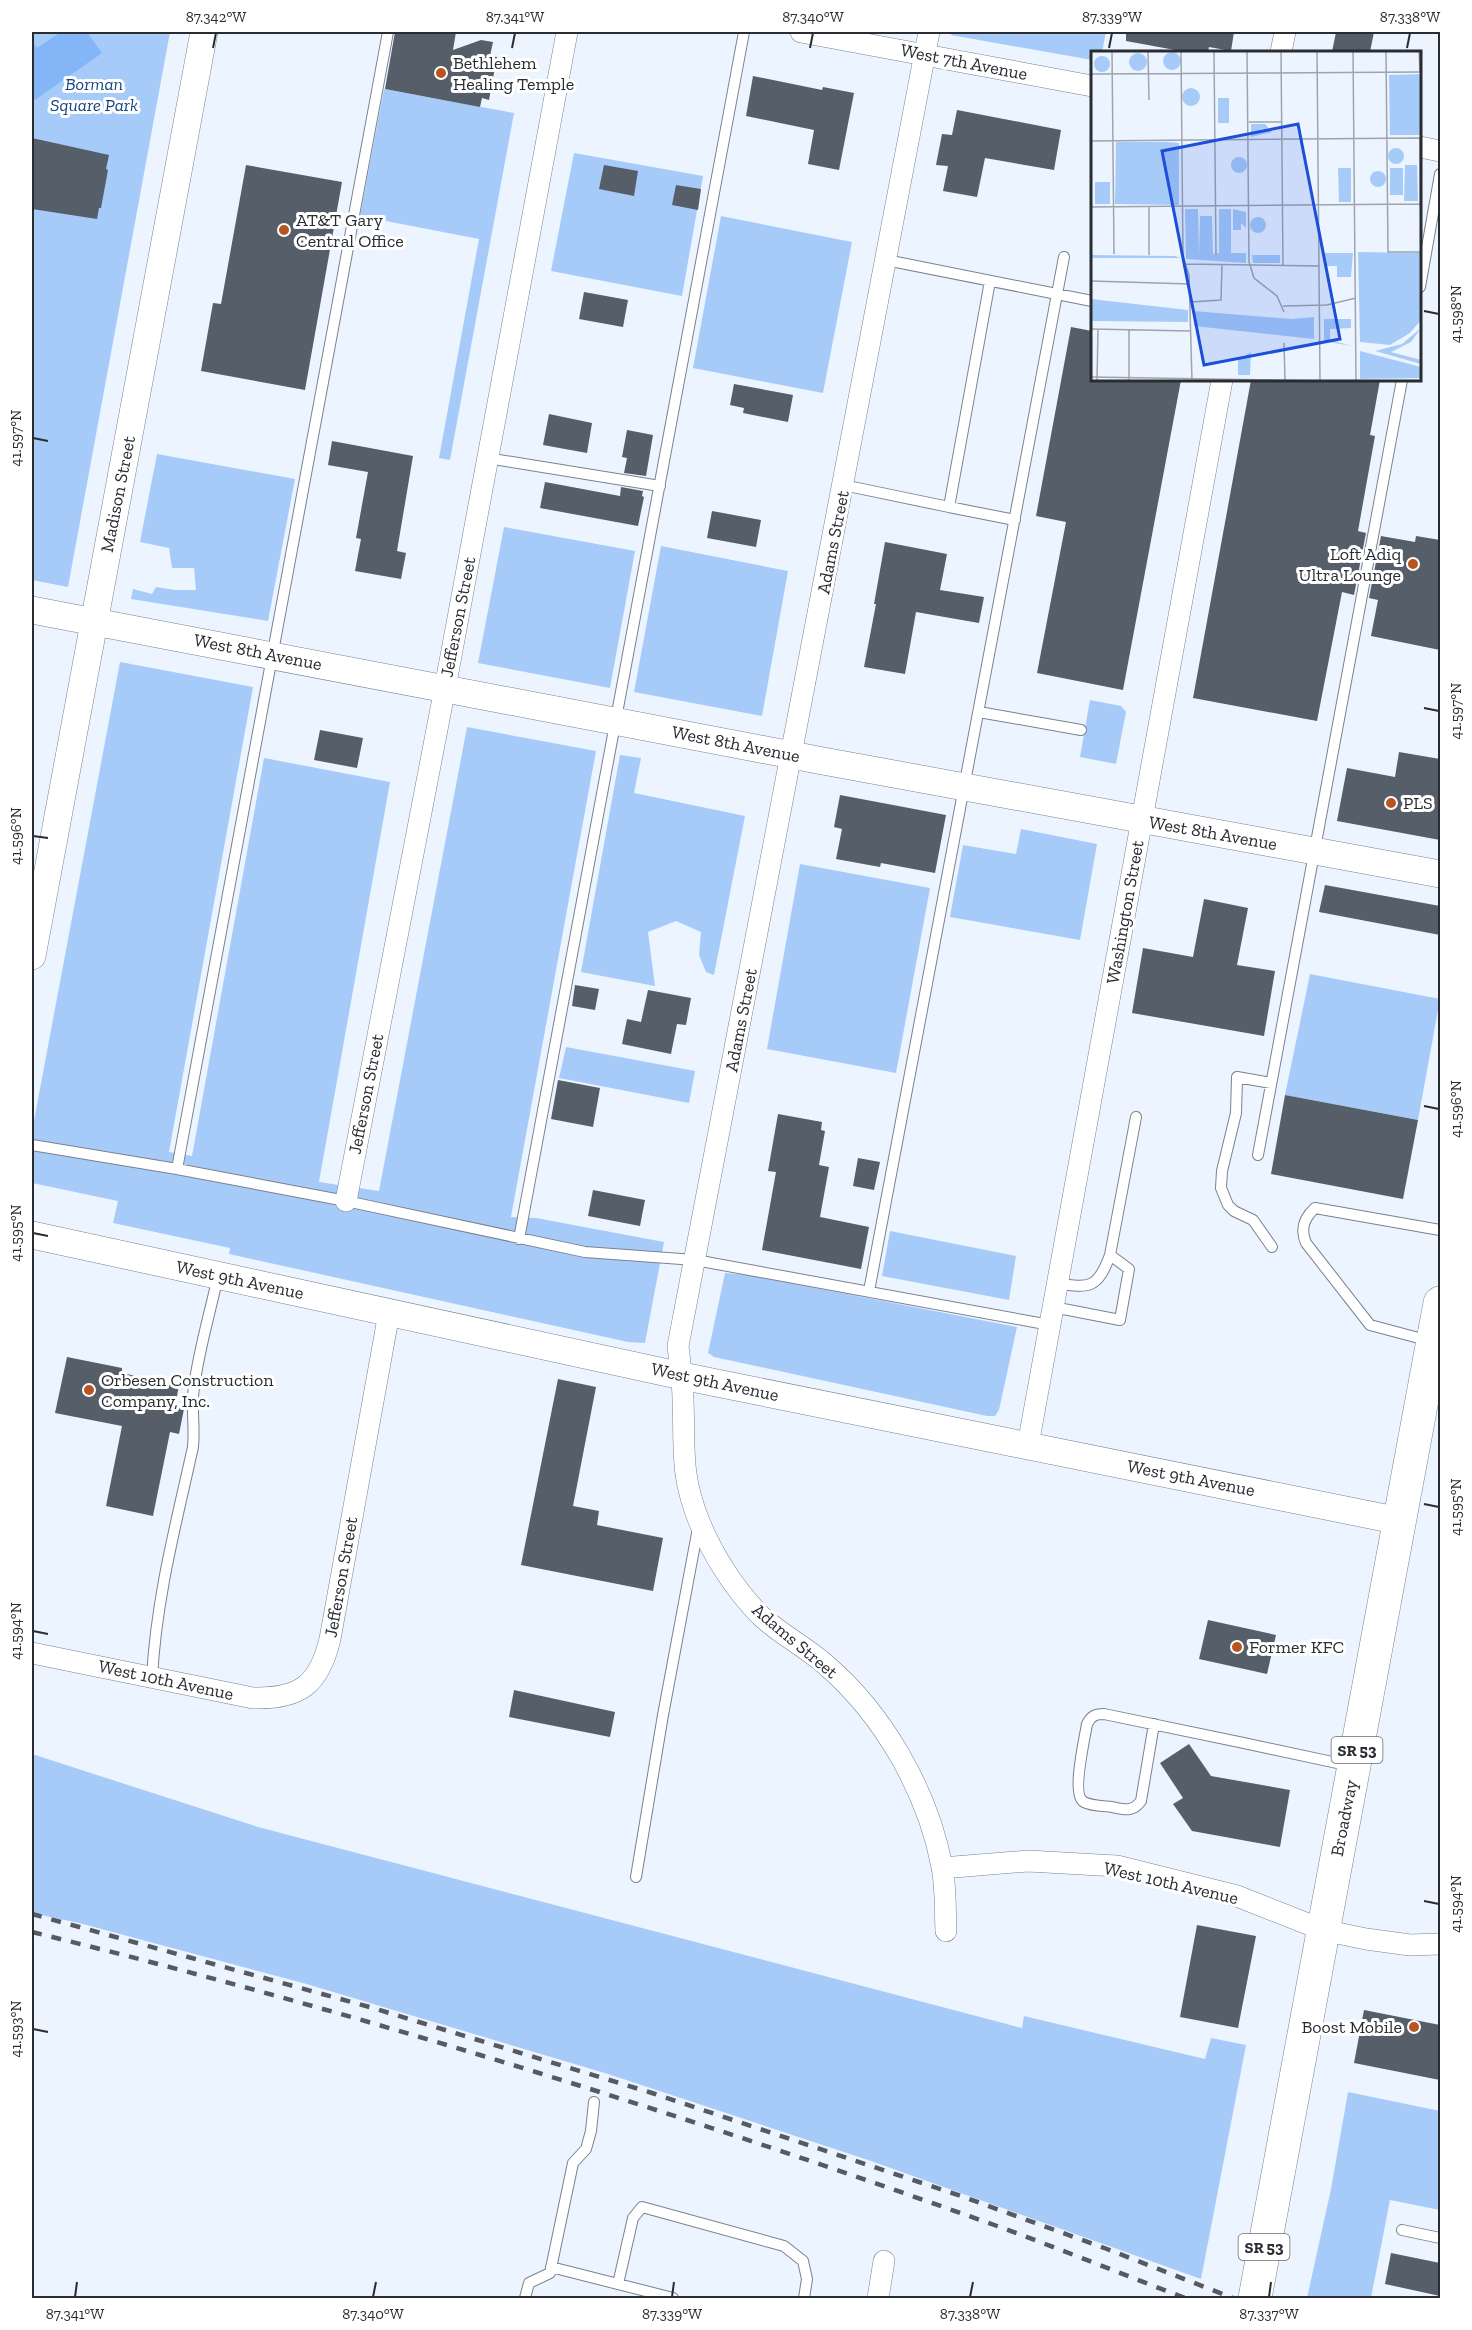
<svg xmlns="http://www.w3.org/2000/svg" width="1472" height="2330" font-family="'Zilla Slab',serif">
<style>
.green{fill:#a7cbf9}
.water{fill:#84b6f7}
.building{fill:#565e69}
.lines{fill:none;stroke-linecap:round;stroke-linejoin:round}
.service-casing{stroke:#79828e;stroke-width:12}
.minor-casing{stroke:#79828e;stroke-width:22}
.tertiary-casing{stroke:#79828e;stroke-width:28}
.primary-casing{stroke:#79828e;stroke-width:34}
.service{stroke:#fff;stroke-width:10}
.minor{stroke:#fff;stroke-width:21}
.tertiary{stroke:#fff;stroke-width:27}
.primary{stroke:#fff;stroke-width:33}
.rail{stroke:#575b61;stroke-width:4.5;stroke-dasharray:10 10;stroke-linecap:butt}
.ticks{fill:none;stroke:#292c31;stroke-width:2}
.poi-dot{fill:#b8541f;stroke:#fff;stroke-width:2}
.labels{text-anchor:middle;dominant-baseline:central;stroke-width:6;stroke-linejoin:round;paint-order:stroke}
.shield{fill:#fff;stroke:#696b6f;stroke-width:1.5}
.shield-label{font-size:16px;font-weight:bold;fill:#292c31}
.street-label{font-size:18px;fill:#292c31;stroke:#fff}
.poi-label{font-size:18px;fill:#292c31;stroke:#fff;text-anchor:start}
.park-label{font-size:18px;font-style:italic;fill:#144680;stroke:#fff}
.inset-road{fill:none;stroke:#9ea4ad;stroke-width:1.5}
.view{fill:#1d4ed8;fill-opacity:0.15;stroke:#1d4ed8;stroke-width:3}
.inset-edge{fill:none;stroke:#292c31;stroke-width:3}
.neatline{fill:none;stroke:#292c31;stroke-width:2}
.ticks-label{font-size:15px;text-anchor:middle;fill:#292c31}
</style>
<rect width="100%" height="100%" fill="#ecf4ff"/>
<path class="green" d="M 32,32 L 170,32 L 68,587 L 32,580 Z
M 952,32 L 1106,32 L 1102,52 L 1092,52 L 1092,60 L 951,35 Z
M 384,89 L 514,113 L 450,460 L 439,458 L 479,239 L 360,216 Z
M 574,153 L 703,176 L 682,296 L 551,271 Z
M 721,216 L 852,242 L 823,393 L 693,368 Z
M 157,454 L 295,479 L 268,621 L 131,599 L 133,589 L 152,594 L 156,587 L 175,590 L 196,590 L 194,568 L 172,568 L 169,548 L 140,542 Z
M 504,527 L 635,551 L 610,688 L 478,663 Z
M 661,546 L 788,571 L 762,716 L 634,692 Z
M 120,662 L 253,687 L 169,1152 L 192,1156 L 264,758 L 390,782 L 319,1182 L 379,1191 L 467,727 L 596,751 L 511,1217 L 536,1218 L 664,1242 L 645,1343 L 628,1342 L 229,1254 L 230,1248 L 113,1223 L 118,1201 L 32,1183 L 33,1126 Z
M 1090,700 L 1121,706 L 1126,712 L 1116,764 L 1080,757 Z
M 620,755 L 641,758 L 634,793 L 745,816 L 714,975 L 706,972 L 699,955 L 701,932 L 676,921 L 648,932 L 655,986 L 581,972 Z
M 1021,829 L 1097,844 L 1080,940 L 950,917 L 963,845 L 1016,854 Z
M 800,864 L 930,888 L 896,1073 L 767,1049 Z
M 1310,974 L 1440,999 L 1418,1120 L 1285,1095 Z
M 566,1047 L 695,1071 L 689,1103 L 559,1078 Z
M 890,1231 L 1016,1256 L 1009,1300 L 882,1276 Z
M 725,1273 L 749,1275 L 1017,1327 L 999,1410 L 995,1416 L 987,1416 L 714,1357 L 708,1353 Z
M 32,1754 L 258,1827 L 1022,2028 L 1024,2016 L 1205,2059 L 1211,2038 L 1246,2045 L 1201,2279 L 871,2161 L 608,2074 L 303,1983 L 79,1923 L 32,1913 Z
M 1348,2092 L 1440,2111 L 1440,2210 L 1390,2200 L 1371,2298 L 1307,2298 L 1331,2189 Z"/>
<path class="water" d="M 61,32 L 87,32 L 102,53 L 32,102 L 32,41 L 37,48 Z"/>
<path class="building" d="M 395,32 L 456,32 L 453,50 L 481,40 L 493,42 L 490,56 L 497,57 L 489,100 L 482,98 L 480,107 L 385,89 Z
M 1126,32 L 1234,32 L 1231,51 L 1209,47 L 1208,52 L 1186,52 L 1126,41 Z
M 1336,32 L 1374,32 L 1370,52 L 1332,52 Z
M 753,76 L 822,90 L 823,87 L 854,93 L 839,170 L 808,164 L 814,130 L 746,116 Z
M 957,110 L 1061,130 L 1054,170 L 985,158 L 977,197 L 943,191 L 948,166 L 936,165 L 942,134 L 952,135 Z
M 32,138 L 109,155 L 106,169 L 108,170 L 101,208 L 99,208 L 97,219 L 32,209 Z
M 246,165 L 342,182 L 305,390 L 201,371 L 213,303 L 221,304 Z
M 604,165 L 638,171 L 634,196 L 599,189 Z
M 676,185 L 701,189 L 698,210 L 672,205 Z
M 584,292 L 628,300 L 623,327 L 579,319 Z
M 1071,327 L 1092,331 L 1092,380 L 1181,380 L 1123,690 L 1037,673 L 1066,522 L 1036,516 Z
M 1251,380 L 1380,380 L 1370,435 L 1375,436 L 1358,531 L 1366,533 L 1354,595 L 1342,592 L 1317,721 L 1193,698 Z
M 734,384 L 793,395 L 788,422 L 743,413 L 744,408 L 730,405 Z
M 549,414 L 592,423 L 587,453 L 543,445 Z
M 627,430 L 653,435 L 646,476 L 624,473 L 627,458 L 622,457 Z
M 332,441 L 413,456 L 397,551 L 406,553 L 401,579 L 355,571 L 361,539 L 356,538 L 368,472 L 328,465 Z
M 545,482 L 620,496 L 621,487 L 643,491 L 642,496 L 644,497 L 638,526 L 540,508 Z
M 712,511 L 761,520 L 756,547 L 707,538 Z
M 1381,536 L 1415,542 L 1416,536 L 1440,540 L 1440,650 L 1371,636 L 1378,600 L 1369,598 Z
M 885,542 L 947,554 L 940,590 L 984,597 L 979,623 L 916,612 L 905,674 L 864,667 L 876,604 L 874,604 Z
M 320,730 L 363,738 L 357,768 L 314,760 Z
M 1399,752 L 1440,759 L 1440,840 L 1337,821 L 1347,768 L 1395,777 Z
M 840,795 L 946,815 L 935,873 L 881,863 L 880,867 L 836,859 L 842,829 L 834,827 Z
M 1325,885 L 1440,906 L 1440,935 L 1319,912 Z
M 1204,899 L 1248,908 L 1237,965 L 1275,971 L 1264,1036 L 1132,1013 L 1143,948 L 1193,957 Z
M 575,985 L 599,989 L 595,1010 L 572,1006 Z
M 648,990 L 691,998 L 686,1025 L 677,1024 L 671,1054 L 622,1044 L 627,1019 L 641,1022 Z
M 558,1080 L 600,1088 L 593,1127 L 551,1119 Z
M 1285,1095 L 1418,1120 L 1403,1199 L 1271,1174 Z
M 778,1114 L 822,1122 L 821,1130 L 825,1131 L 819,1165 L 829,1167 L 820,1217 L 869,1227 L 861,1269 L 762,1250 L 776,1172 L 768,1171 Z
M 858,1158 L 880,1162 L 874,1190 L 853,1186 Z
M 593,1190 L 645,1200 L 640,1226 L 588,1216 Z
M 67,1357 L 122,1368 L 122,1373 L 179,1385 L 175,1407 L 184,1409 L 179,1434 L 170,1432 L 153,1516 L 106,1506 L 122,1426 L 55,1413 Z
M 558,1379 L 596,1387 L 573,1506 L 599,1511 L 597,1525 L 663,1538 L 653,1591 L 521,1565 Z
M 1208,1620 L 1276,1635 L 1267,1674 L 1199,1659 Z
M 514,1690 L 615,1712 L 610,1737 L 509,1717 Z
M 1189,1744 L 1211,1776 L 1290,1790 L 1280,1847 L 1192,1831 L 1173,1804 L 1183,1798 L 1160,1763 Z
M 1197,1925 L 1256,1936 L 1238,2028 L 1180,2017 Z
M 1364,2010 L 1440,2025 L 1440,2080 L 1354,2063 Z
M 1391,2253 L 1440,2263 L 1440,2296 L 1385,2284 Z"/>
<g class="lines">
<defs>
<path id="service" d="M 886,260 L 1092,301
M 1420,287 L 1440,174
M 487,458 L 660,486
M 843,485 L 949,507 L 990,281
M 949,507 L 1015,520
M 979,712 L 1081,730
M 1271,1083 L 1237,1077 L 1236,1113 L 1222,1171 L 1221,1188 L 1228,1205 L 1234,1211 L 1253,1220 L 1272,1247
M 32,1145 L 177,1169 L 346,1201 L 585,1252 L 695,1260 L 1050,1325
M 1258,1155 L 1402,380
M 177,1169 L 388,32
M 519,1239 L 744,32
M 1057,1283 C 1090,1289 1098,1288 1110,1255 L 1136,1117
M 869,1291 L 1064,257
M 1053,1307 L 1120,1320 L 1129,1269 L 1110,1255
M 1430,1341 L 1370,1325 L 1306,1243 C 1300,1229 1304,1218 1315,1208 L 1440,1230
M 152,1678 C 156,1599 176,1524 193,1447 C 195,1427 191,1407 194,1387 C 199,1349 210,1313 218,1276
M 1154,1724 L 1141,1801 C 1133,1812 1125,1810 1112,1807 C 1104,1806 1091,1806 1084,1802 C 1071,1796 1085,1737 1087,1724 C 1091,1716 1095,1714 1104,1714 C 1186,1731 1269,1748 1351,1766
M 636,1877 L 663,1715 L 698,1528
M 1402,2230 L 1440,2238
M 551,2267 L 673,2298
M 618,2284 L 633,2218 L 642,2207 L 784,2246 L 803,2261 L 807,2279 L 804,2298
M 525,2298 L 529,2283 L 550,2273 L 573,2163 L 586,2149 L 591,2131 L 594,2102"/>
<path id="minor" d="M 801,32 L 1092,86
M 929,32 L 678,1346 C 680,1364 683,1382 683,1400 C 685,1448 680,1474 699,1521 C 712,1554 735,1590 761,1616 C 780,1634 806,1647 826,1665 C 884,1715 928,1792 942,1867 C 946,1887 945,1910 946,1931
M 1281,52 L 1285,32
M 1420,147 L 1440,151
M 346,1201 L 445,688 L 567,32
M 1028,1445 L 1222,380
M 32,1653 L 253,1698 C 300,1699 319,1685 330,1639 L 389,1313
M 942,1868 L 1028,1861 L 1117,1866 L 1237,1896 L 1323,1930 L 1366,1939 L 1410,1945 L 1440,1944
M 878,2298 L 884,2261"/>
<path id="tertiary" d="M 32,610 L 823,761 L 1440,874
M 32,956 L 204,32
M 32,1235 L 682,1376 L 1400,1521"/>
<path id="primary" d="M 1255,2298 L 1440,1303"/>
</defs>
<use href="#service" class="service-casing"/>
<use href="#minor" class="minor-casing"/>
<use href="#tertiary" class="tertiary-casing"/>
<use href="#primary" class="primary-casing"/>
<use href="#service" class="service"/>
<use href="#minor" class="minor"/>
<use href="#tertiary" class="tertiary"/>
<use href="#primary" class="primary"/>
<path class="rail" d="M 32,1914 L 373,2008 L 652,2093 L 961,2196 L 1107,2249 L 1233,2298
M 32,1932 C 358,2012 681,2113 997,2226 C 1060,2249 1122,2274 1185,2298"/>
</g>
<path class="ticks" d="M 213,48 L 216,33M 512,48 L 515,33M 810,48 L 813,33M 1109,48 L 1112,33M 1407,48 L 1410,33M 1424,311 L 1439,314M 33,438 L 48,441M 1424,708 L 1439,711M 33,836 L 48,838M 1424,1106 L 1439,1109M 33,1233 L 48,1236M 1424,1504 L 1439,1507M 33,1631 L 48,1634M 1424,1901 L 1439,1904M 33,2029 L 48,2032M 75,2297 L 77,2282M 373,2297 L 376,2282M 672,2297 L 674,2282M 970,2297 L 973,2282M 1269,2297 L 1271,2282"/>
<g class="poi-dot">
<circle cx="441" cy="73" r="6"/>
<circle cx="284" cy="230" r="6"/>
<circle cx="1413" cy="564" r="6"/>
<circle cx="1391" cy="803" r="6"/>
<circle cx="89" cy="1390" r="6"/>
<circle cx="1237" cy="1647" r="6"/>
<circle cx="1414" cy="2027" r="6"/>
</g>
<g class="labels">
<g class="shield">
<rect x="1331.5" y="1737" width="51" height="26" rx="4.5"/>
<rect x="1238.5" y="2234" width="51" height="26" rx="4.5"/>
</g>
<g class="shield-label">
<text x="1357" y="1750">SR 53</text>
<text x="1264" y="2247">SR 53</text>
</g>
<g class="street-label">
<text transform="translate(964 62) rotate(11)">West 7th Avenue</text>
<text transform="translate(118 494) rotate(-79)">Madison Street</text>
<text transform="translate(833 542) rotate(-79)">Adams Street</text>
<text transform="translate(458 617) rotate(-79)">Jefferson Street</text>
<text transform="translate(258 652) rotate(11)">West 8th Avenue</text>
<text transform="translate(736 744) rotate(11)">West 8th Avenue</text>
<text transform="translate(1213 833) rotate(10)">West 8th Avenue</text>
<text transform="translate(1125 912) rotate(-80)">Washington Street</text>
<text transform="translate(741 1020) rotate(-79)">Adams Street</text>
<text transform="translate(366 1094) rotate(-79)">Jefferson Street</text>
<text transform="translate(240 1280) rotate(12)">West 9th Avenue</text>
<text transform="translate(715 1382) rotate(12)">West 9th Avenue</text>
<text transform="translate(1191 1478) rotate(11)">West 9th Avenue</text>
<text transform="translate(341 1577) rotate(-80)">Jefferson Street</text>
<text transform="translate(795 1641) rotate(40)">Adams Street</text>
<text transform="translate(166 1680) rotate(12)">West 10th Avenue</text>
<text transform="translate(1344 1818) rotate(-79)">Broadway</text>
<text transform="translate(1171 1883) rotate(13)">West 10th Avenue</text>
</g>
<g class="poi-label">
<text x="453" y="63">Bethlehem<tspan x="453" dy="21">Healing Temple</tspan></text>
<text x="296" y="220">AT&amp;T Gary<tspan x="296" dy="21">Central Office</tspan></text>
<text x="1401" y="554" text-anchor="end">Loft Adiq<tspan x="1401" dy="21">Ultra Lounge</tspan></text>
<text x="1403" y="803">PLS</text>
<text x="101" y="1380">Orbesen Construction<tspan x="101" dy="21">Company, Inc.</tspan></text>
<text x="1249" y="1647">Former KFC</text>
<text x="1402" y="2027" text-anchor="end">Boost Mobile</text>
</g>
<g class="park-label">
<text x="94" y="84">Borman<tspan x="94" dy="21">Square Park</tspan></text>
</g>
</g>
<g transform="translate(1091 51)">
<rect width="330" height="330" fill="#ecf4ff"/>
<path d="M72 10a9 9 0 1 1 18 0a9 9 0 1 1-18 0ZM38 11a9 9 0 1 1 18 0a9 9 0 1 1-18 0ZM3 13a8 8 0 1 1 16 0a8 8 0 1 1-16 0ZM 330,23 L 330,84 L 299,84 L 298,24 ZM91 46a9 9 0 1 1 18 0a9 9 0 1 1-18 0ZM 127,47 L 138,47 L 138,72 L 127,72 ZM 160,73 L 174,73 L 181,81 L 160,86 ZM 76,91 L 88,92 L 88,154 L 24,153 L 25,91 ZM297 105a8 8 0 1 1 16 0a8 8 0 1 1-16 0ZM140 114a8 8 0 1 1 16 0a8 8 0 1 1-16 0ZM 314,114 L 326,114 L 327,150 L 313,150 ZM 247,117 L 260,117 L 260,151 L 248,151 ZM 299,117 L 312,117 L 312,144 L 299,144 ZM279 128a8 8 0 1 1 16 0a8 8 0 1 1-16 0ZM 4,131 L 19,131 L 19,153 L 4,153 ZM 94,158 L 107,158 L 108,203 L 109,165 L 121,165 L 122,203 L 128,202 L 128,158 L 140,158 L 140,202 L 155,202 L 155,212 L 95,208 ZM 142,158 L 155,161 L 155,177 L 150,172 L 150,179 L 142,179 ZM159 174a8 8 0 1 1 16 0a8 8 0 1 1-16 0ZM 267,201 L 330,202 L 330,269 L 319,282 L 299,294 L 269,291 ZM 233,202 L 262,202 L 260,226 L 246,226 L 246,215 L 233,215 ZM 0,204 L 84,205 L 89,207 L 0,207 ZM 161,204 L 189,204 L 189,212 L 162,212 ZM 0,248 L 97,259 L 97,271 L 0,270 ZM 102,260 L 201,268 L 223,266 L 223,288 L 103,275 ZM 233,268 L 260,268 L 260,277 L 239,278 L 239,289 L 261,295 L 233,290 ZM 330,277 L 320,291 L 300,301 L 330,309 L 330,313 L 284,300 L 311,293 ZM 269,300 L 330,316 L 330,327 L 269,328 ZM 160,301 L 159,324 L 147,324 L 147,309 Z" fill="#a7cbf9"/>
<path class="inset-road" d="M 21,0 L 23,203M 57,0 L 58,49M 90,0 L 92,206 L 98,224 L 101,330M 123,0 L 125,204M 156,0 L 158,211 L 163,227 L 186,245 L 193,261M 190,0 L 192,214M 226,0 L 229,330M 262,0 L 265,330M 295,0 L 297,201 L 330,201 L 329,87M 328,0 L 329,21M 0,23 L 330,21M 158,71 L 190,71M 0,90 L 329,87M 0,156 L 330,153M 58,204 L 58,155M 94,213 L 228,215M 0,230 L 99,233M 100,251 L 130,249 L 131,214M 192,255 L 236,254 L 265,247M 0,278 L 100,280M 193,292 L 194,329M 0,326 L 234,330M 6,330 L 7,279M 38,330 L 38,279"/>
<path class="view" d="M 207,73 L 249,288 L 113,314 L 71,100 Z"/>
<rect width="330" height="330" class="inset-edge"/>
</g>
<rect width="1472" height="2330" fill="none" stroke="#ffffff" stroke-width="66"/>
<rect x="33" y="33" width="1406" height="2264" class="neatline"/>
<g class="ticks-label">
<text x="216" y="22">87.342°W</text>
<text x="515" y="22">87.341°W</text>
<text x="813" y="22">87.340°W</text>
<text x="1112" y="22">87.339°W</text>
<text x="1410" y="22">87.338°W</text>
<text transform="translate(1456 314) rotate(-90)" y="5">41.598°N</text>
<text transform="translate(16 438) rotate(-90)" y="5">41.597°N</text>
<text transform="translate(1456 711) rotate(-90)" y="5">41.597°N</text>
<text transform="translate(16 836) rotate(-90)" y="5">41.596°N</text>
<text transform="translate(1456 1109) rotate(-90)" y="5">41.596°N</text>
<text transform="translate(16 1233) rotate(-90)" y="5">41.595°N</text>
<text transform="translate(1456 1507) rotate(-90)" y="5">41.595°N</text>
<text transform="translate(16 1631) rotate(-90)" y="5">41.594°N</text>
<text transform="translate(1456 1904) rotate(-90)" y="5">41.594°N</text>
<text transform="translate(16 2029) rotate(-90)" y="5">41.593°N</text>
<text x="75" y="2319">87.341°W</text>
<text x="373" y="2319">87.340°W</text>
<text x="672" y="2319">87.339°W</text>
<text x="970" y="2319">87.338°W</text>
<text x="1269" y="2319">87.337°W</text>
</g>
</svg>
